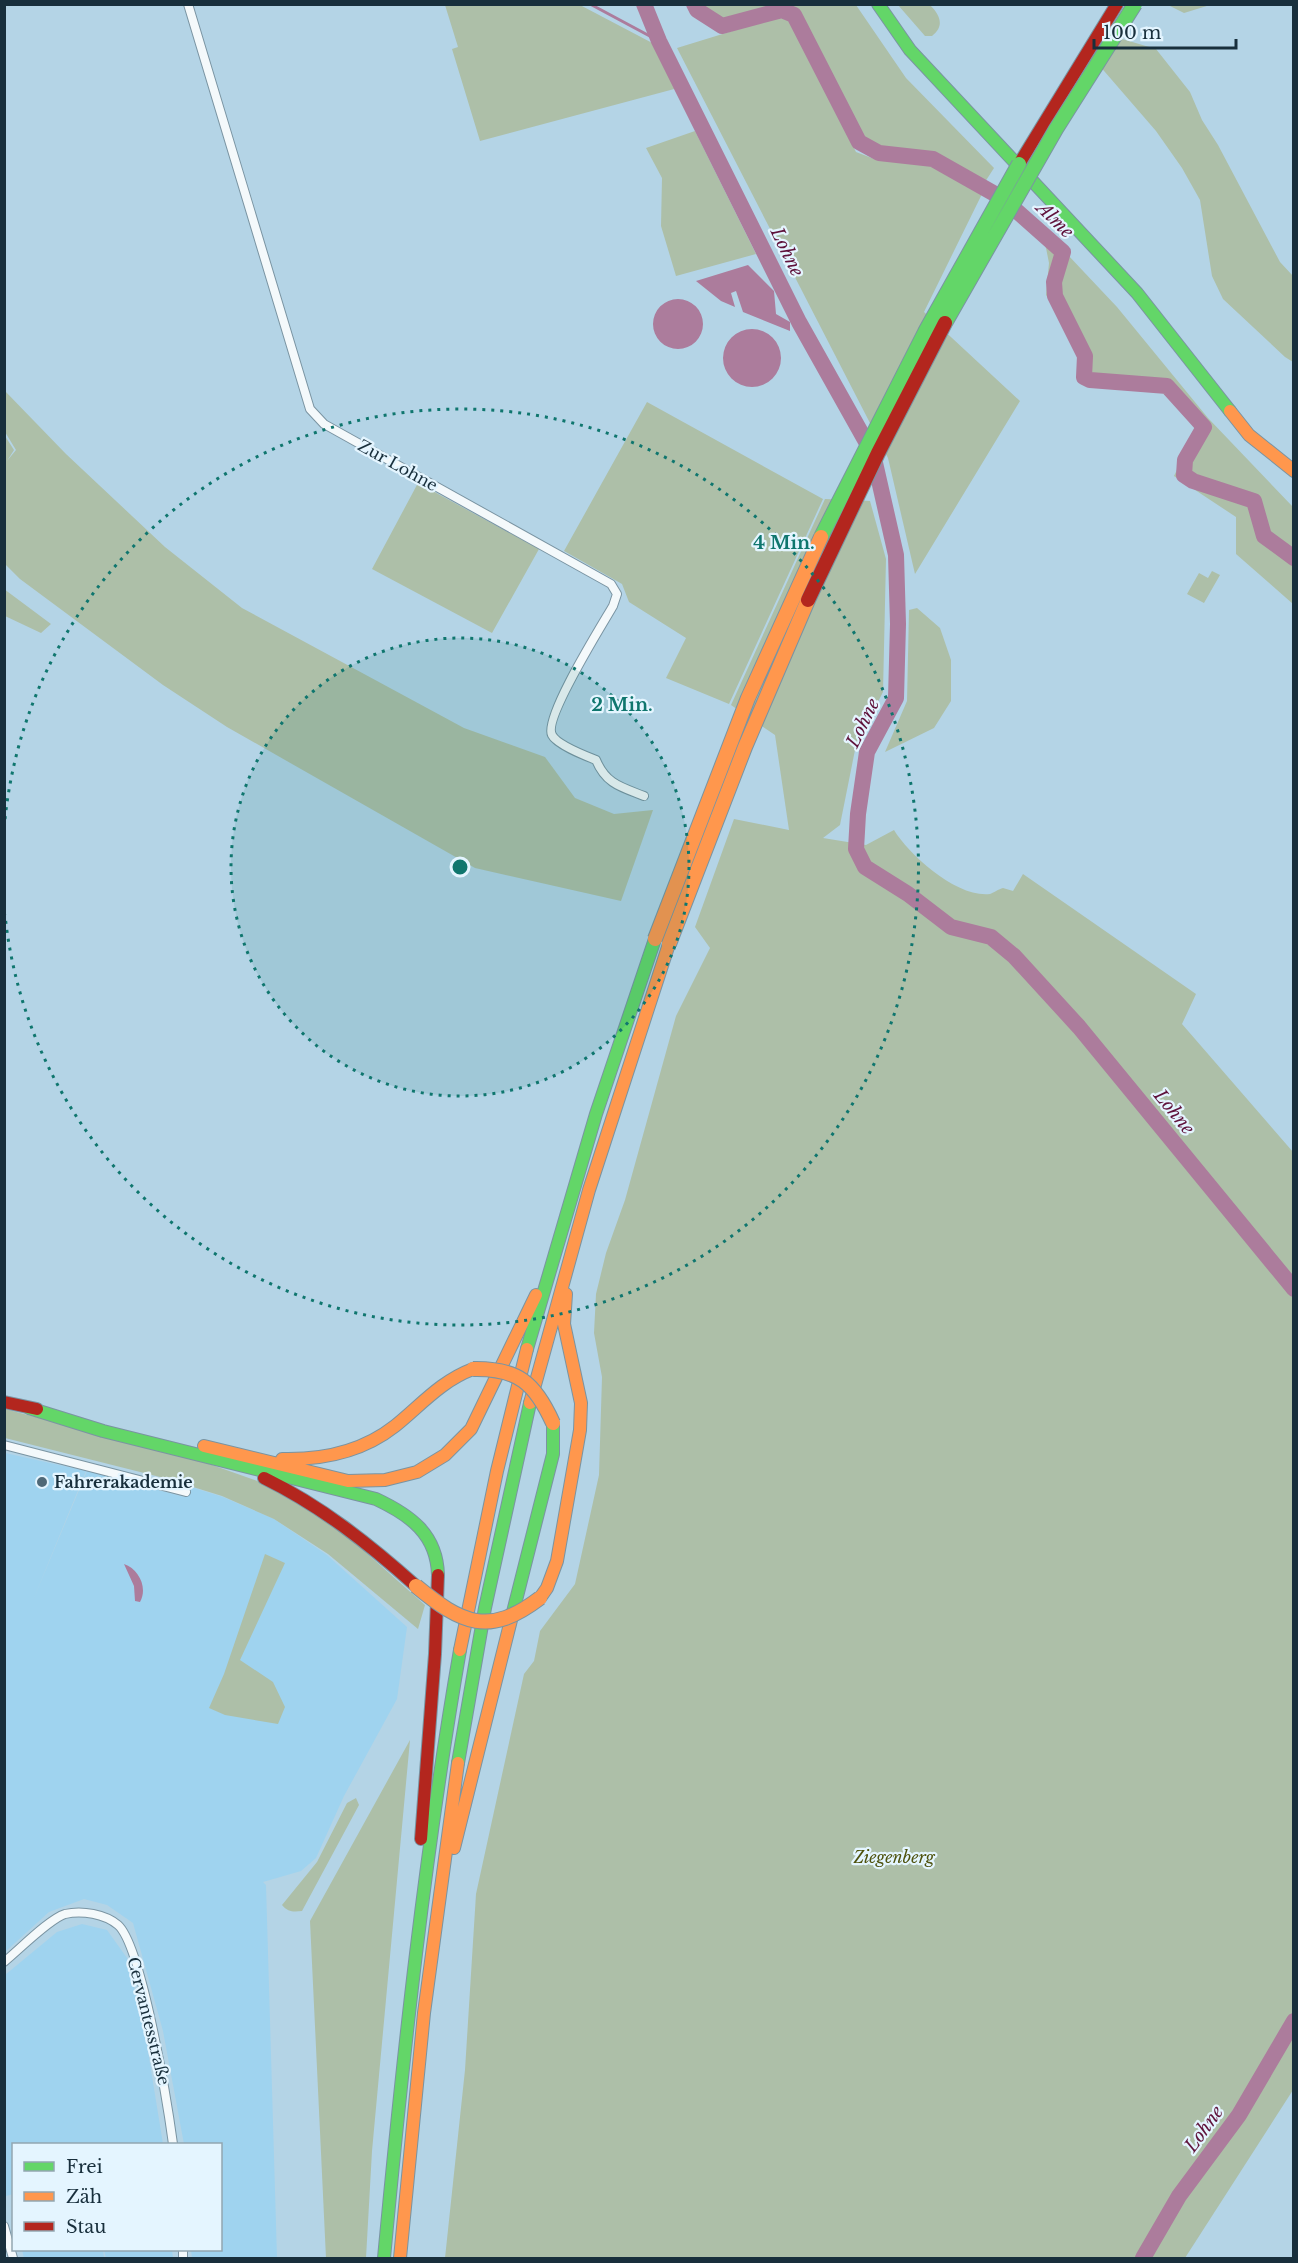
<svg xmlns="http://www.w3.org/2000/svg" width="1298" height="2263" font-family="'Libre Baskerville',serif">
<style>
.built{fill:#9fd3ef}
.green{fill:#adbfa8}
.water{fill:#ac7c9c}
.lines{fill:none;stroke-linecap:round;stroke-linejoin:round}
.stream{stroke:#ac7c9c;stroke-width:3}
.river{stroke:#ac7c9c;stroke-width:16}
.street-casing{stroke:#7a94a2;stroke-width:10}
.fast-casing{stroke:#7a94a2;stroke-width:14}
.slow-casing{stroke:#7a94a2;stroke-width:14}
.jam-casing{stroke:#7a94a2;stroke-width:14}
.street{stroke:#f4f9fb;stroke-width:8}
.fast{stroke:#63d668;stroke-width:12}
.slow{stroke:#ff974d;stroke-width:12}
.jam{stroke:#b3261e;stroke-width:12}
.fast-bridge-casing{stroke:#7a94a2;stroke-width:16;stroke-linecap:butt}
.slow-bridge-casing{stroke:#7a94a2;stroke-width:16;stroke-linecap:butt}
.jam-bridge-casing{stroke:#7a94a2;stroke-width:16;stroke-linecap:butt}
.fast-bridge{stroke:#63d668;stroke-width:14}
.slow-bridge{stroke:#ff974d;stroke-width:14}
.jam-bridge{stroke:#b3261e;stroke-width:14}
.ring{fill:none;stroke:#0f766e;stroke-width:3;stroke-dasharray:3 6}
.poi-dot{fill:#4f6978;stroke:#e4f5ff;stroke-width:2}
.labels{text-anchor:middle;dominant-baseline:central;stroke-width:4.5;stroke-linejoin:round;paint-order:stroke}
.street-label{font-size:16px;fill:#182f3c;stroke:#e4f5ff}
.poi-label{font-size:16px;font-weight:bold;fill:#182f3c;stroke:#e4f5ff;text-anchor:start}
.park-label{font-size:16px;font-style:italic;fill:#4e520d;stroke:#e4f5ff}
.water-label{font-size:18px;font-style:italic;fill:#5f123b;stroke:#e4f5ff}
.centre{fill:#0f766e;stroke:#e4f5ff;stroke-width:3}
.ring-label{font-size:18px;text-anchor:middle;font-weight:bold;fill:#0f766e;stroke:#e4f5ff;stroke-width:4.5;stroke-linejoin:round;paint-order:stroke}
</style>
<rect width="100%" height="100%" fill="#b4d4e6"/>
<path class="built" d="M 5,1453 L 86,1471 L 31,1605 L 87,1471 L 184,1497 L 188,1486 L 223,1497 L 274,1519 L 327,1555 L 407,1627 L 397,1699 L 344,1796 L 316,1858 L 301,1871 L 263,1882 L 266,1885 L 277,2258 L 192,2258 L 191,2250 L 220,2250 L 220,2144 L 184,2144 L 163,2031 L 133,1923 L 107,1905 L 84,1899 L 49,1912 L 5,1952 Z
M 82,1924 L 107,1930 L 127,1958 L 145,2033 L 163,2144 L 14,2144 L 13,2194 L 6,2196 L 4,2191 L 5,1975 L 57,1932 Z
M 22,2250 L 103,2250 L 104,2258 L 24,2258 Z
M 104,2250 L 172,2250 L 173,2258 L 106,2258 Z"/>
<path class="green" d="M 445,5 L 580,5 L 658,46 L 678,88 L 480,141 L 452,49 L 458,47 Z
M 699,5 L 856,5 L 906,78 L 994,168 L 985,182 L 934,154 L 880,148 L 861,139 L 797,12 L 784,5 L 723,20 Z
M 898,5 L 930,5 C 940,15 945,26 932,36 L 925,36 Z
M 1168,5 L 1168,4 L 1210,5 L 1184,13 Z
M 781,16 L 789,20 L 856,152 L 877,160 L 932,166 L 982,194 L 924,312 L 1020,401 L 915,574 L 888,458 L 677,48 Z
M 1112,36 L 1156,49 L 1190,92 L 1202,120 L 1218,145 L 1280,262 L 1293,276 L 1293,362 L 1285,357 L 1223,299 L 1212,276 L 1200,200 L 1182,168 L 1156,131 L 1092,57 Z
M 695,131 L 756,254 L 676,276 L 661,226 L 662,178 L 646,148 Z
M 1034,219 L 1117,307 L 1208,418 L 1293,507 L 1293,604 L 1236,554 L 1236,517 L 1174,476 L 1197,428 L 1158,388 L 1085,382 L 1078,376 L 1078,347 L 1046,295 L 1049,263 L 1046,248 Z
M 4,390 L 66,454 L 165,547 L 242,608 L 464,728 L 545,757 L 575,798 L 614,814 L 653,810 L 621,901 L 475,868 L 227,727 L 163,685 L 20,579 L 5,564 L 5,436 L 14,450 L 7,461 L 16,450 L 5,432 Z
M 647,402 L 823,499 L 729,704 L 666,678 L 686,638 L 629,602 L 622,584 L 564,551 Z
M 418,483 L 539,549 L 492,633 L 372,569 Z
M 825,499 L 870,501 L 886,559 L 883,692 L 856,745 L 840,825 L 823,838 L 866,845 L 894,830 C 909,855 957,898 990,894 C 993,893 999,889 1003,888 L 1013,891 L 1023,874 L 1196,994 L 1182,1024 L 1293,1152 L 1293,2090 L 1185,2258 L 445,2258 L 465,2070 L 476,1894 L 524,1674 L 534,1661 L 540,1631 L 575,1584 L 599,1475 L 602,1377 L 594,1333 L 596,1294 L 606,1253 L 625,1200 L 676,1016 L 710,948 L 695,927 L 734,819 L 789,830 L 775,735 L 731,705 Z
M 1212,571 L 1220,575 L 1204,603 L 1187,594 L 1199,573 L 1208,578 Z
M 4,589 L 51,624 L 41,633 L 5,616 Z
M 917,608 L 940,628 L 951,660 L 951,701 L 934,728 L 885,752 L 907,701 L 909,610 Z
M 5,1409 L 198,1460 L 260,1482 L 336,1526 L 425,1605 L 418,1629 L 328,1554 L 274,1519 L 222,1496 L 164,1478 L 5,1438 Z
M 265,1554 L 285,1563 L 240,1660 L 273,1682 L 285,1707 L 278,1724 L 225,1715 L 209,1708 L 224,1674 Z
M 410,1740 L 372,2151 L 366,2258 L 326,2258 L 310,1921 Z
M 356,1798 L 359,1805 L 302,1911 C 293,1912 288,1912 282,1905 L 317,1862 L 347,1803 Z"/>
<path class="water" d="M 748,265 L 774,291 L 776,314 L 790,322 L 790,331 L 743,312 L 736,291 L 731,293 L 735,307 L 721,301 L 696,281 Z
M653 324a25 25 0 1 1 50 0a25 25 0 1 1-50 0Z
M723 358a29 29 0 1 1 58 0a29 29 0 1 1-58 0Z
M 124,1564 C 139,1569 148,1588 140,1602 L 135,1601 L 134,1586 Z"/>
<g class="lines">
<path class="stream" d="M 590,4 L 659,41"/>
<path class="river" d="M 644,4 L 659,41 L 799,322 L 873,454 L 896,555 L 898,624 L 896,698 L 867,752 L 858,814 L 856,849 L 865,867 L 908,894 L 951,927 L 991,937 L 1014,956 L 1079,1027 L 1294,1289
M 694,4 L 697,10 L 722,26 L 782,10 L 794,15 L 859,142 L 879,153 L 933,159 L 1002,198 L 1063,252 L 1054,282 L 1055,296 L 1085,356 L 1084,377 L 1090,380 L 1167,386 L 1204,427 L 1185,460 L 1184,475 L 1193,481 L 1254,501 L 1264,536 L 1294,558
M 1143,2258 L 1179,2196 L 1239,2115 L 1294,2021"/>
<defs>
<path id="street" d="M 188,4 L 310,409 L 324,424 L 611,584 L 617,594 L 613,606 C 602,625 543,719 552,735 C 557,745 586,756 596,760 C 606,784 621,787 644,796
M 4,1445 L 186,1492
M 4,1962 C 19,1950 49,1919 65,1914 C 82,1910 105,1914 118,1925 C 142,1946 168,2107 173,2144
M 4,2226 L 13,2258
M 183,2250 L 183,2258"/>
<path id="fast" d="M 878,4 L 910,50 L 1137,293 L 1230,411
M 527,1349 L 596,1114 L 655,939
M 29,1408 L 103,1431 L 376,1499 C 410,1515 437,1534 438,1575
M 512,1616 L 553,1454 L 553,1423
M 458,1763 L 485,1608 L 530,1403
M 384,2258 C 403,2055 425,1852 460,1650"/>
<path id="slow" d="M 1230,411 L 1249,435 L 1294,471
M 530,1403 L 589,1190 L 669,944
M 204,1446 L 348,1481 L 385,1480 L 417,1472 L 445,1455 L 471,1429 L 536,1295
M 282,1459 C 323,1460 362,1452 395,1426 C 421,1405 441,1381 473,1369
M 540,1598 L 547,1588 L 557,1561 L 580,1430 L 581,1403 L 564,1324 L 566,1294
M 460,1650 L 497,1471 L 527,1349
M 454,1848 L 512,1616
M 400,2258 L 424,2013 L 458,1763"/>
<path id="jam" d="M 1019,164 L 1117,4
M 4,1402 L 37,1409
M 264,1478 C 321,1506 369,1544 416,1586
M 421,1839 L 435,1654 L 438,1575"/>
</defs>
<use href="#street" class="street-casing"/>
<use href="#fast" class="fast-casing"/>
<use href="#slow" class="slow-casing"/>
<use href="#jam" class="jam-casing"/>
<use href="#street" class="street"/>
<use href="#fast" class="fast"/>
<use href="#slow" class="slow"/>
<use href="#jam" class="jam"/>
<defs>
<path id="fast-bridge" d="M 945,323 L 1056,129 L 1135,4
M 821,537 L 925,332 L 1019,164"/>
<path id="slow-bridge" d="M 655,939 L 748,698 L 821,537
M 669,944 L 745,747 L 808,600
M 473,1369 C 518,1368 535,1383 553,1423
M 416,1586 C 462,1624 489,1637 540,1598"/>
<path id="jam-bridge" d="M 808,600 L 878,453 L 945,323"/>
</defs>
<use href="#fast-bridge" class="fast-bridge-casing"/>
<use href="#slow-bridge" class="slow-bridge-casing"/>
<use href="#jam-bridge" class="jam-bridge-casing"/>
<use href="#fast-bridge" class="fast-bridge"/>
<use href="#slow-bridge" class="slow-bridge"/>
<use href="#jam-bridge" class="jam-bridge"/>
</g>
<circle cx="460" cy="867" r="229" fill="#0f766e" fill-opacity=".12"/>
<g class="ring">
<circle cx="460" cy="867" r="229"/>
<path d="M5 819A458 458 0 1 1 5 915"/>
</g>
<circle class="poi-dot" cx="42" cy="1482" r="6"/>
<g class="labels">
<g class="street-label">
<text transform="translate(398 465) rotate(29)">Zur Lohne</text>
<text transform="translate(149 2021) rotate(76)">Cervantesstraße</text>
</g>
<g class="poi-label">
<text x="54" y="1482">Fahrerakademie</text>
</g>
<g class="park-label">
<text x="894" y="1857">Ziegenberg</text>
</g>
<g class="water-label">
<text transform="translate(1055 220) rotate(44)">Alme</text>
<text transform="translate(787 252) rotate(64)">Lohne</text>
<text transform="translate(863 723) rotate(-64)">Lohne</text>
<text transform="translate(1174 1112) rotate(51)">Lohne</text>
<text transform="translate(1204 2129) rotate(-54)">Lohne</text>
</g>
</g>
<circle cx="460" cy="867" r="9" class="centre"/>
<g class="ring-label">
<text x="784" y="549">4 Min.</text>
<text x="622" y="711">2 Min.</text>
</g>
<rect width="1298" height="2263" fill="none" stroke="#182f3c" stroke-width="12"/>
<rect x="12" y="2143" width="210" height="108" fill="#e4f5ff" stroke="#92a6b1" stroke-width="1.5"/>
<rect x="24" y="2162" width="30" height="9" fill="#63d668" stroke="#92a6b1" stroke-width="1.5"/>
<text x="66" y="2173" font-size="18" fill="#182f3c">Frei</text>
<rect x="24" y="2192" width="30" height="9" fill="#ff974d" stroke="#92a6b1" stroke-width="1.5"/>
<text x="66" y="2203" font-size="18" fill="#182f3c">Zäh</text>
<rect x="24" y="2222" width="30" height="9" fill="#b3261e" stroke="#92a6b1" stroke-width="1.5"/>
<text x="66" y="2233" font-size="18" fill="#182f3c">Stau</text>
<path d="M1094 39v9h142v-9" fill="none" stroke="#182f3c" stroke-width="3"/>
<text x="1103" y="39" font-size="18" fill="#182f3c" stroke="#e4f5ff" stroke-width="4.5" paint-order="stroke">100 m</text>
</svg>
